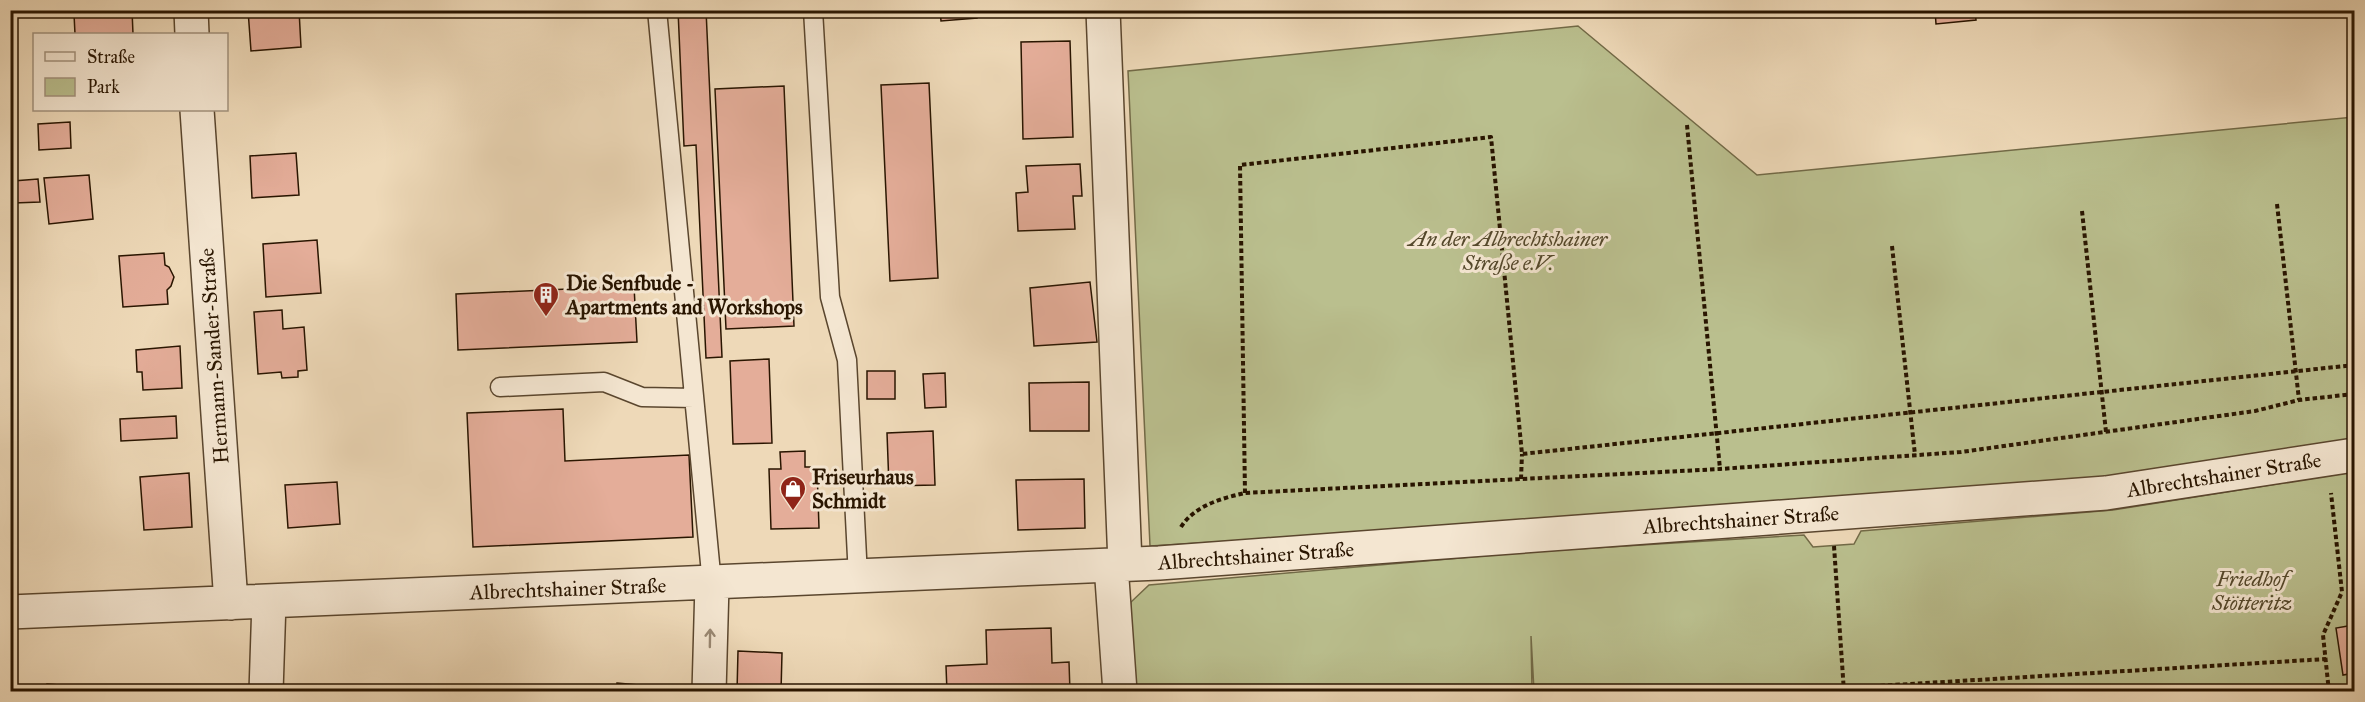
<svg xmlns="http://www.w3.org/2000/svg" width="2365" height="702" font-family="'IM FELL Great Primer',serif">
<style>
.green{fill:#babf8e;stroke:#726a47;stroke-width:1.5}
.building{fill:#e4ad99;stroke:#291500;stroke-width:1.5}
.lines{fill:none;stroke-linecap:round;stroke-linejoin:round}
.service-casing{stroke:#5a462e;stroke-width:21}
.minor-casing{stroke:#5a462e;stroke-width:36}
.path{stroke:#291500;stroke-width:4;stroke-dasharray:4.5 3;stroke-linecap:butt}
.service{stroke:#f4e6d1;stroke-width:18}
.minor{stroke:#f4e6d1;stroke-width:33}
.oneway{stroke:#998873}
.labels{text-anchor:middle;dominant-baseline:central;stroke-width:6;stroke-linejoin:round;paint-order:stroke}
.park-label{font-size:21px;font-style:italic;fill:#54482b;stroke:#f4e6d1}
.poi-label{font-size:21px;font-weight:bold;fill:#291500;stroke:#f4e6d1;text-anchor:start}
.street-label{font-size:21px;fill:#291500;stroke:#f4e6d1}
</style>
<rect width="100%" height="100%" fill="#eed9b8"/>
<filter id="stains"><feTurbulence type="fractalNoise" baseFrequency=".00333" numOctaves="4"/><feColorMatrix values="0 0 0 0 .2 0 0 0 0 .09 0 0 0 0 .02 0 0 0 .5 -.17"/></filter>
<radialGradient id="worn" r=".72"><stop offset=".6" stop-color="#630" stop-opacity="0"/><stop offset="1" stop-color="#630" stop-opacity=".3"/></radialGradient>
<path class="green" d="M 1578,26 L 1757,175 L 2354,117 L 2354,439 L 2104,483 L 1643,516 L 1150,546 L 1128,71 Z
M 2352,472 L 2354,487 L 2354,691 L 1534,691 L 1531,636 L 1532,691 L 1136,691 L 1129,617 L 1131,602 L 1149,585 L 1528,552 L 1804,535 L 1813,547 L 1854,544 L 1861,531 L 2113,510 Z"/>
<path class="building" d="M 132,10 L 133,34 L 75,34 L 74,14 Z
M 248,10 L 299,10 L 301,47 L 251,51 Z
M 678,10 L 706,10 L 722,357 L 706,358 L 696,145 L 684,146 Z
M 940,10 L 977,10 L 977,18 L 941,21 Z
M 1545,10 L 1624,10 L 1624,11 L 1545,15 Z
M 1935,10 L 1975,10 L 1976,20 L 1936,24 Z
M 1070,41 L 1073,137 L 1023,139 L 1021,42 Z
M 929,83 L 938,278 L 890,281 L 881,85 Z
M 784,86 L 794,326 L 726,329 L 715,89 Z
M 70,122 L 71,148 L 39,150 L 38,124 Z
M 296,153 L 299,195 L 252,198 L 250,156 Z
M 1080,164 L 1082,196 L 1073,196 L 1075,229 L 1018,231 L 1016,193 L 1028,192 L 1026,166 Z
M 89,175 L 93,219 L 49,224 L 44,178 Z
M 38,179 L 40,202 L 14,203 L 13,181 Z
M 317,240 L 321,293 L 266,297 L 263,244 Z
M 164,253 L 165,265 L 169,267 L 174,277 L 171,286 L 167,290 L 168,304 L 123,307 L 119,256 Z
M 1090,282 L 1097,342 L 1034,346 L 1030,288 Z
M 634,286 L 637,342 L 458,350 L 456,294 Z
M 282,310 L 283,329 L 304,327 L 307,370 L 298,371 L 298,377 L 282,378 L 281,372 L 258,374 L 254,312 Z
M 180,346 L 182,388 L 143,390 L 142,372 L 137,372 L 136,350 Z
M 769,359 L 772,443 L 733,444 L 730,361 Z
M 867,371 L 895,371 L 895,399 L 867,399 Z
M 945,373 L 946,407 L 925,408 L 923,374 Z
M 1089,382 L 1089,431 L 1030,431 L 1029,383 Z
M 563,409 L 565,461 L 689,455 L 693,537 L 473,547 L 467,413 Z
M 176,416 L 177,438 L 121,441 L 120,419 Z
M 933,431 L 935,485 L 889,486 L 887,433 Z
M 805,451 L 805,467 L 817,467 L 819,528 L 771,529 L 769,469 L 781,469 L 780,452 Z
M 189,473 L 192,527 L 144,530 L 140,477 Z
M 1084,479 L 1085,528 L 1018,530 L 1016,480 Z
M 337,482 L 340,524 L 288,528 L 285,485 Z
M 2354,625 L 2354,673 L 2343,675 L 2336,628 Z
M 1051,628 L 1052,663 L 1069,662 L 1070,692 L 947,692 L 946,666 L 987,664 L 986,630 Z
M 738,651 L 782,653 L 781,692 L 737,692 Z
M 617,683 L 638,685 L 637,692 L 617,692 Z
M 47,684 L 84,687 L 83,692 L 47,692 Z"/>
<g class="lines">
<defs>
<path id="service" d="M 657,10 L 712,584
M 813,10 L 830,297 L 847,360 L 858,577
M 500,387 L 604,382 L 642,397 L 694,398"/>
<path id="minor" d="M 191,10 L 192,34
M 1103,10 L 1125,564
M 197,110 L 231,603
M 1111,565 L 1120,692
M 10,612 L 1159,563 L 2106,493 L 2354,455
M 266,692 L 269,601
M 709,692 L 712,584"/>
</defs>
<use href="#service" class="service-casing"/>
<use href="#minor" class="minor-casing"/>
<path class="path" d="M 1687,125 L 1720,469
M 2277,204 L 2299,400
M 2082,211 L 2106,432
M 1892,246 L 1915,455
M 1521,479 L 1522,454
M 1245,493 L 1240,165 L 1491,137 L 1522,454 L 2354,365
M 1181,527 C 1194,506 1222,498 1245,493 L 1720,469 L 1961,452 L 2255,411 L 2299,400 L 2354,394
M 1834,546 L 1844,692
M 1843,688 L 2326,659
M 1290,692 L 1421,686
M 2329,692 L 2323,635 L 2342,592 L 2331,493"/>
<use href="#service" class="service"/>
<use href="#minor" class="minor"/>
</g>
<defs><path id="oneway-shaft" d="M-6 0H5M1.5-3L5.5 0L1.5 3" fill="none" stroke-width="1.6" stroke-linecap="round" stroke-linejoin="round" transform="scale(1.5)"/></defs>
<use class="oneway" href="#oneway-shaft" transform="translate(710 638) rotate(-89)"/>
<defs>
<symbol id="building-pin" viewBox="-11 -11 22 30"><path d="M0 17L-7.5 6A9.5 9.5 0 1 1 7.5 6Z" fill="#8f2418" stroke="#f4e6d1"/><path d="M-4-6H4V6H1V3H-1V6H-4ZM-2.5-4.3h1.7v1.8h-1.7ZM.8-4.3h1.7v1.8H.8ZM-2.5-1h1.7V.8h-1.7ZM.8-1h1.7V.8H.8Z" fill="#fff"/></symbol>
<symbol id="shop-pin" viewBox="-11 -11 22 30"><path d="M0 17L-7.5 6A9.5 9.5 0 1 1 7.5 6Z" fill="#8f2418" stroke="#f4e6d1"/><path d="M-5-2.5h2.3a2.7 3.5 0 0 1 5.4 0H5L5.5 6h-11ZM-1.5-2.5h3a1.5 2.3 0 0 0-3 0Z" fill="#fff"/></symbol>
</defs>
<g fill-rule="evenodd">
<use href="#building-pin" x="531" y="280" width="30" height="40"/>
<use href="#shop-pin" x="778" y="474" width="30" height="40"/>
</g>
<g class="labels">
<g class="park-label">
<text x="1508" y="239">An der Albrechtshainer<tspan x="1508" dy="24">Straße e.V.</tspan></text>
<text x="2252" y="579">Friedhof<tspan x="2252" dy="24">Stötteritz</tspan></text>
</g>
<g class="poi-label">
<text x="566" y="283">Die Senfbude -<tspan x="566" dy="24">Apartments and Workshops</tspan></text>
<text x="812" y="477">Friseurhaus<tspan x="812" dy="24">Schmidt</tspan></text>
</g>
<g class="street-label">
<text transform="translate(214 356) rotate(-94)">Hermann-Sander-Straße</text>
<text transform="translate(2224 475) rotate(-9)">Albrechtshainer Straße</text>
<text transform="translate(1741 520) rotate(-4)">Albrechtshainer Straße</text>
<text transform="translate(1256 556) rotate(-4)">Albrechtshainer Straße</text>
<text transform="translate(568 589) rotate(-2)">Albrechtshainer Straße</text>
</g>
</g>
<rect width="2365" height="702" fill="none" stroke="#eed9b8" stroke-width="36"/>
<rect x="12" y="12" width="2341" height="678" fill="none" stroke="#291500" stroke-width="3"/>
<rect x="18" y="18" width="2329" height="666" fill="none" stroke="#291500" stroke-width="1.5"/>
<rect x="33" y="33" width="195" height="78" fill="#f4e6d1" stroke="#a3927d" stroke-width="1.5"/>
<rect x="45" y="52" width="30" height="9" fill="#f4e6d1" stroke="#a3927d" stroke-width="1.5"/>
<text x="87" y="63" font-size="18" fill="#291500">Straße</text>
<rect x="45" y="78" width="30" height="18" fill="#babf8e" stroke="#a3927d" stroke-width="1.5"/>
<text x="87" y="93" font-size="18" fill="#291500">Park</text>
<rect width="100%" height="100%" filter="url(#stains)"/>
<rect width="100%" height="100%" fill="url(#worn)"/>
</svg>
